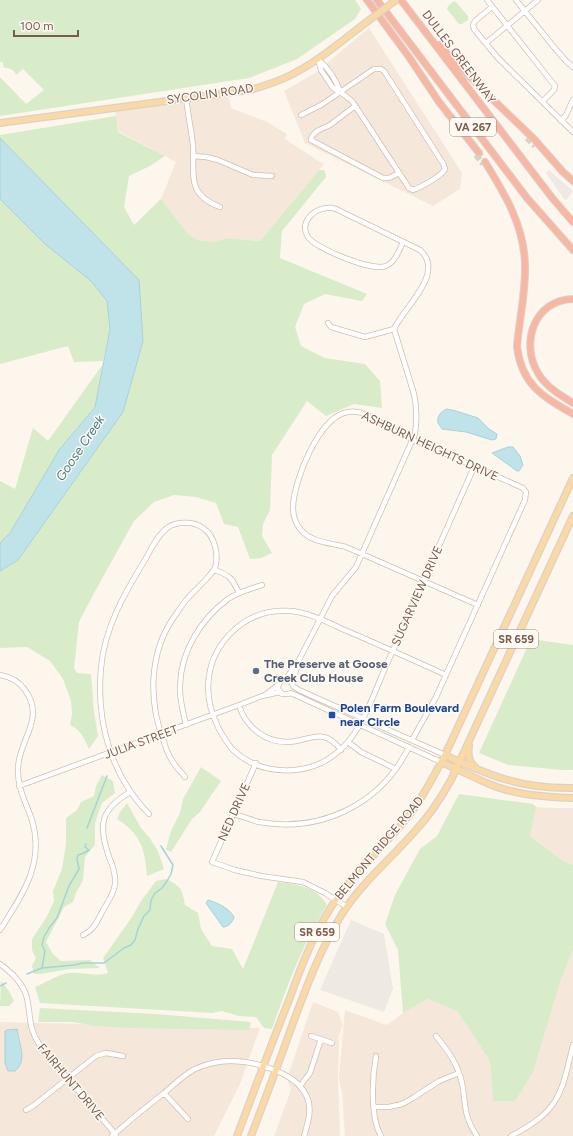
<svg xmlns="http://www.w3.org/2000/svg" width="573" height="1136" font-family="Figtree,sans-serif">
<style>
.residential{fill:#f5e8da}
.industrial{fill:#efe9e4}
.green{fill:#d8ecc9}
.water{fill:#bfe3e8;stroke:#a5d3da}
.lines{fill:none;stroke-linecap:round;stroke-linejoin:round}
.stream{stroke:#a5d3da;stroke-width:1.5}
.highway-tunnel{stroke:#dcd0c4;stroke-width:6;stroke-dasharray:6 3;stroke-linecap:butt}
.minor-casing{stroke:#d1beb0;stroke-width:6}
.major-casing{stroke:#dad1cd;stroke-width:8}
.highway-casing{stroke:#dad1cd;stroke-width:8}
.minor{stroke:#fff;stroke-width:4.5}
.major{stroke:#fbd9a5;stroke-width:5.5}
.highway{stroke:#f7b7a3;stroke-width:6}
.major-bridge-casing{stroke:#dad1cd;stroke-width:8;stroke-linecap:butt}
.major-bridge{stroke:#fbd9a5;stroke-width:5.5}
.service-dot{fill:#5c6f8a;stroke:#fffaf3;stroke-width:1.5}
.transit-dot{fill:#1a4fb4;stroke:#fffaf3;stroke-width:1.5}
.labels{text-anchor:middle;dominant-baseline:central;stroke-width:3;stroke-linejoin:round;paint-order:stroke}
.shield{fill:#fffaf3;stroke:#a28b7f;stroke-width:1}
.shield-label{font-size:11px;font-weight:bold;fill:#7a5c4d}
.street-label{font-size:12px;fill:#7a5c4d;stroke:#fffaf3}
.service-label{font-size:12px;font-weight:bold;fill:#4e5e75;stroke:#fffaf3;text-anchor:start}
.transit-label{font-size:12px;font-weight:bold;fill:#164399;stroke:#fffaf3;text-anchor:start}
.water-label{font-size:13px;font-style:italic;fill:#437c86;stroke:#fffaf3}
</style>
<rect width="100%" height="100%" fill="#fdf6ec"/>
<path class="residential" d="M 369,28 L 462,173 L 460,189 L 433,206 L 305,143 L 284,91 L 315,73 Z
M 229,97 L 231,108 L 267,122 L 287,134 L 285,139 L 317,160 L 324,164 L 260,241 L 228,238 L 213,242 L 198,240 L 189,235 L 161,199 L 176,162 L 118,131 L 115,111 Z
M 536,807 L 553,808 L 573,808 L 573,865 L 563,861 L 530,836 Z
M 573,950 L 573,1136 L 345,1136 L 342,1092 L 339,1078 L 345,1010 L 387,1025 L 403,1013 L 428,999 L 458,1012 L 490,1061 L 493,1101 L 560,982 Z
M 313,1002 L 338,1012 L 343,1026 L 338,1036 L 339,1042 L 338,1080 L 340,1136 L 274,1136 L 291,1090 L 287,1079 Z
M 0,1022 L 260,1028 L 240,1084 L 214,1136 L 0,1136 Z"/>
<path class="industrial" d="M 549,170 L 573,191 L 567,199 L 565,200 L 546,173 Z
M 351,920 L 384,934 L 393,989 L 384,1012 L 320,990 Z"/>
<path class="green" d="M 0,0 L 355,0 L 361,9 L 355,19 L 297,59 L 249,78 L 0,116 L 0,77 L 26,104 L 44,90 L 23,69 L 16,75 C 14,70 11,68 5,68 L 3,66 L 3,62 L 0,62 Z
M 454,1 L 456,2 L 468,16 L 468,20 L 462,24 L 459,24 L 447,9 L 448,6 Z
M 116,116 L 118,132 L 165,156 L 150,166 L 129,176 L 124,207 L 134,225 L 161,199 L 189,235 L 198,240 L 213,242 L 228,238 L 260,241 L 319,170 L 324,170 L 326,175 L 326,177 L 282,231 L 280,258 L 367,294 L 362,301 L 325,294 L 304,304 L 295,327 L 301,346 L 325,358 L 365,364 L 380,381 L 382,408 L 354,404 L 326,416 L 307,401 L 272,455 L 270,510 L 263,524 L 262,536 L 272,553 L 261,558 L 250,559 L 238,527 L 224,524 L 216,503 L 196,497 L 174,495 L 154,502 L 134,521 L 93,595 L 79,622 L 74,668 L 77,673 L 91,674 L 94,712 L 98,736 L 89,749 C 84,738 81,730 70,725 L 72,714 L 71,701 L 63,679 L 50,661 L 27,647 L 0,648 L 0,571 L 18,560 L 123,412 L 139,280 L 0,138 L 0,135 Z
M 0,199 L 45,244 L 91,281 L 107,301 L 110,329 L 103,361 L 74,362 L 68,346 L 0,364 Z
M 103,364 L 95,406 L 59,450 L 10,533 L 0,543 L 0,481 L 15,489 L 33,428 L 48,441 Z
M 531,639 L 573,645 L 573,770 L 563,770 L 508,765 L 479,753 Z
M 201,767 L 221,781 L 200,812 L 192,819 L 171,852 L 166,849 L 171,831 L 180,813 L 183,799 Z
M 102,775 L 113,781 L 115,793 L 102,803 L 95,823 L 95,845 L 85,857 L 83,880 L 76,893 L 73,902 L 64,907 L 46,942 L 53,954 L 61,961 L 90,960 L 100,968 L 70,969 L 41,974 L 34,974 L 32,966 L 36,958 L 32,950 L 32,939 L 46,918 L 54,901 L 53,891 L 62,869 L 66,844 L 66,818 L 77,810 L 81,802 L 94,796 L 96,786 Z
M 459,794 L 533,804 L 536,807 L 530,836 L 563,861 L 573,865 L 573,950 L 560,982 L 533,1072 L 515,1101 L 493,1101 L 490,1061 L 458,1012 L 428,999 L 403,1013 L 398,950 L 385,924 L 395,895 L 420,849 L 437,836 Z
M 127,803 L 141,828 L 149,837 L 158,851 L 164,869 L 147,876 C 145,849 141,834 117,819 L 120,812 Z
M 166,879 C 181,886 182,889 185,905 L 198,913 L 201,929 L 212,946 L 232,949 L 243,969 L 278,882 C 296,884 317,887 327,905 C 303,943 287,986 272,1029 L 264,1028 L 256,1017 L 239,1016 L 222,1011 L 212,1013 L 40,1003 L 35,987 C 43,984 56,976 64,974 C 78,970 94,978 108,973 L 103,958 L 132,917 L 141,901 L 156,881 Z
M 1,981 L 9,991 L 14,1001 L 9,1006 L 0,1006 Z
M 40,1008 L 156,1014 L 251,1022 L 249,1030 L 131,1028 L 95,1026 L 73,1022 L 38,1022 Z"/>
<path class="water" d="M 0,138 L 139,280 L 143,341 L 123,412 L 18,560 L 0,571 L 0,543 L 10,533 L 59,450 L 95,407 L 110,329 L 107,301 L 91,281 L 45,244 L 0,199 Z
M 447,409 L 456,411 L 478,418 L 489,429 L 497,434 L 496,439 L 492,440 L 466,432 L 442,429 L 438,423 C 437,416 440,412 447,409 Z
M 508,447 L 513,447 L 520,456 L 523,465 L 519,471 L 517,471 L 492,453 Z
M 208,900 C 218,903 229,908 234,917 C 233,922 228,927 223,927 L 206,903 Z
M 17,1029 C 19,1044 28,1060 15,1071 L 8,1071 L 5,1063 L 5,1031 L 7,1030 Z"/>
<g class="lines">
<path class="stream" d="M 87,828 L 107,776
M 42,968 L 45,951 L 42,945 L 44,937 L 49,928 L 57,918 L 69,886 L 79,869 L 77,859 L 78,855 L 84,853 L 89,850 L 85,847 L 86,844
M 27,974 L 42,968 L 74,965 L 83,963 L 104,963 L 124,948 L 131,945 L 135,940 L 138,929 L 144,916 L 150,910 L 151,900 L 155,893 L 162,888 L 167,881 L 171,874 L 173,865 L 161,846
M 0,986 L 6,983"/>
<path class="highway-tunnel" d="M 527,138 L 535,146
M 476,155 L 483,164"/>
<defs>
<path id="minor" d="M 487,0 L 555,86 L 554,90 L 543,101
M 516,0 L 553,46 L 566,61 L 573,67
M 492,7 L 475,21 L 473,25 L 474,29 L 497,57 L 573,132
M 486,43 L 538,0
M 186,98 C 188,114 191,129 193,145 C 195,173 185,194 220,207
M 355,106 L 330,125 L 317,131 L 312,136 L 311,140 L 383,178 L 389,178 L 399,173
M 301,115 L 321,105 L 374,69 L 381,69 L 384,71 L 444,165 L 445,169 C 442,176 421,187 413,190 L 409,188 L 352,101 L 343,94 L 333,88 L 321,70 L 318,59 C 328,68 336,79 340,92
M 561,121 L 566,115 L 573,100
M 193,156 L 206,157 L 218,160 L 253,175 L 272,176
M 328,323 L 331,327 L 365,337 L 394,329
M 214,570 C 230,575 232,578 239,593
M 0,675 C 11,677 19,681 25,690 C 46,719 19,739 18,768 C 17,787 26,803 32,820 C 45,864 22,895 0,930
M 446,675 C 413,660 380,645 347,631 C 329,623 311,613 291,611 C 268,609 247,617 231,633 C 205,659 202,695 218,727 C 222,735 227,743 233,750 C 262,777 310,777 339,751 C 363,730 373,695 386,666 C 402,630 418,594 434,557 L 474,467
M 285,680 L 299,660 L 332,596 L 356,567 L 415,434 C 417,420 417,407 414,394 L 394,329 C 404,307 446,273 420,250 L 336,209 C 319,203 297,221 308,237 C 315,248 372,272 386,266 C 395,262 399,251 403,242
M 292,683 L 298,664
M 265,695 L 278,685
M 239,705 C 245,726 264,742 287,742 C 309,742 322,725 341,750
M 186,725 C 183,712 179,698 180,685 C 181,651 201,619 228,599 C 238,592 251,589 262,585
M 412,740 L 436,697 L 525,500 L 526,492 L 523,488 L 392,430 C 379,423 365,409 348,412 C 319,416 293,482 293,508 C 293,516 296,524 301,530 C 312,543 332,543 346,547 L 478,605
M 348,742 L 361,752 L 396,769
M 441,762 L 291,693 L 288,694 L 282,694 L 278,689 C 278,683 281,679 288,680 L 292,683 L 293,686 L 299,690 L 445,755
M 256,763 L 212,862 L 235,870 L 261,876 L 303,882 L 325,893 L 347,907
M 19,786 L 239,705 L 262,696 L 280,692
M 149,814 C 111,776 96,721 101,668 C 104,629 125,592 145,560 C 151,549 157,536 167,528 C 176,521 194,521 203,528 C 215,536 219,555 215,568 C 211,576 194,591 187,599 C 183,604 178,611 174,617 C 149,653 148,701 164,742 C 166,749 169,756 173,762 C 176,767 181,772 185,777
M 233,814 C 242,816 251,820 259,822 C 322,833 381,804 409,747
M 83,935 C 95,929 96,923 102,912 C 107,903 114,894 115,884 C 116,874 113,866 109,857 C 98,825 100,810 130,792
M 0,964 C 12,973 23,983 27,998 C 31,1016 28,1027 39,1044 L 116,1135
M 311,1036 L 332,1043
M 436,1036 C 448,1051 458,1064 462,1083 C 466,1104 463,1116 477,1136
M 376,1056 C 372,1078 370,1117 381,1136
M 300,1086 L 310,1073 L 321,1039
M 164,1093 L 188,1119
M 374,1107 L 389,1107 L 402,1104 L 413,1098 L 439,1081 L 459,1073
M 26,1110 L 33,1106 L 96,1056 L 106,1053 L 123,1056
M 112,1136 C 129,1121 146,1107 164,1093 C 174,1085 183,1075 195,1069 C 206,1064 219,1061 231,1061 C 254,1061 295,1072 306,1095 C 313,1108 308,1123 304,1136
M 511,1136 C 559,1111 561,1096 573,1045"/>
<path id="major" d="M 0,123 L 250,90 C 264,86 277,82 291,75 C 319,61 343,40 368,21
M 469,745 C 468,754 468,762 476,768
M 445,755 C 490,776 522,789 573,788
M 441,762 C 457,769 473,777 489,784 C 515,795 545,797 573,798
M 237,1136 C 254,1091 271,1045 289,1000 C 300,970 311,940 328,912 C 348,879 377,853 402,824 C 420,803 432,779 445,755 L 573,478
M 251,1136 C 264,1102 277,1068 289,1034 C 304,993 319,951 342,914 C 362,882 392,858 416,830 C 430,815 441,798 451,780 L 573,516"/>
<path id="highway" d="M 367,0 L 409,57 L 439,102 L 479,153
M 377,0 L 527,198 L 573,250
M 401,0 L 553,199 L 573,222
M 439,45 L 484,91 L 534,139 L 563,172 L 573,181
M 485,162 C 505,194 524,226 525,264 C 526,292 519,320 517,347 C 522,385 542,396 573,414
M 573,299 C 534,300 520,343 538,373 C 546,387 560,395 573,403"/>
</defs>
<use href="#minor" class="minor-casing"/>
<use href="#major" class="major-casing"/>
<use href="#highway" class="highway-casing"/>
<use href="#minor" class="minor"/>
<use href="#major" class="major"/>
<use href="#highway" class="highway"/>
<defs>
<path id="major-bridge" d="M 368,21 L 396,0"/>
</defs>
<use href="#major-bridge" class="major-bridge-casing"/>
<use href="#major-bridge" class="major-bridge"/>
</g>
<circle class="service-dot" cx="256" cy="671" r="4"/>
<rect class="transit-dot" x="328" y="711" width="8" height="8" rx="2"/>
<g class="labels">
<g class="shield">
<rect x="450" y="118" width="46" height="18" rx="3"/>
<rect x="494" y="630" width="44" height="18" rx="3"/>
<rect x="295" y="923" width="44" height="18" rx="3"/>
</g>
<g class="shield-label">
<text x="473" y="127">VA 267</text>
<text x="516" y="639">SR 659</text>
<text x="317" y="932">SR 659</text>
</g>
<g class="street-label">
<text transform="translate(459 57) rotate(53)">DULLES GREENWAY</text>
<text transform="translate(210 94) rotate(-8)">SYCOLIN ROAD</text>
<text transform="translate(430 446) rotate(25)">ASHBURN HEIGHTS DRIVE</text>
<text transform="translate(417 596) rotate(-66)">SUGARVIEW DRIVE</text>
<text transform="translate(141 742) rotate(-20)">JULIA STREET</text>
<text transform="translate(234 812) rotate(-66)">NED DRIVE</text>
<text transform="translate(379 848) rotate(-50)">BELMONT RIDGE ROAD</text>
<text transform="translate(71 1082) rotate(50)">FAIRHUNT DRIVE</text>
</g>
<g class="service-label">
<text x="264" y="664">The Preserve at Goose<tspan x="264" dy="14">Creek Club House</tspan></text>
</g>
<g class="transit-label">
<text x="340" y="708">Polen Farm Boulevard<tspan x="340" dy="14">near Circle</tspan></text>
</g>
<g class="water-label">
<text transform="translate(80 448) rotate(-56)">Goose Creek</text>
</g>
</g>
<path d="M14 30v6h64v-6" fill="none" stroke="#7a5c4d" stroke-width="2"/>
<text x="20" y="30" font-size="12" fill="#7a5c4d" stroke="#fffaf3" stroke-width="3" paint-order="stroke">100 m</text>
</svg>
